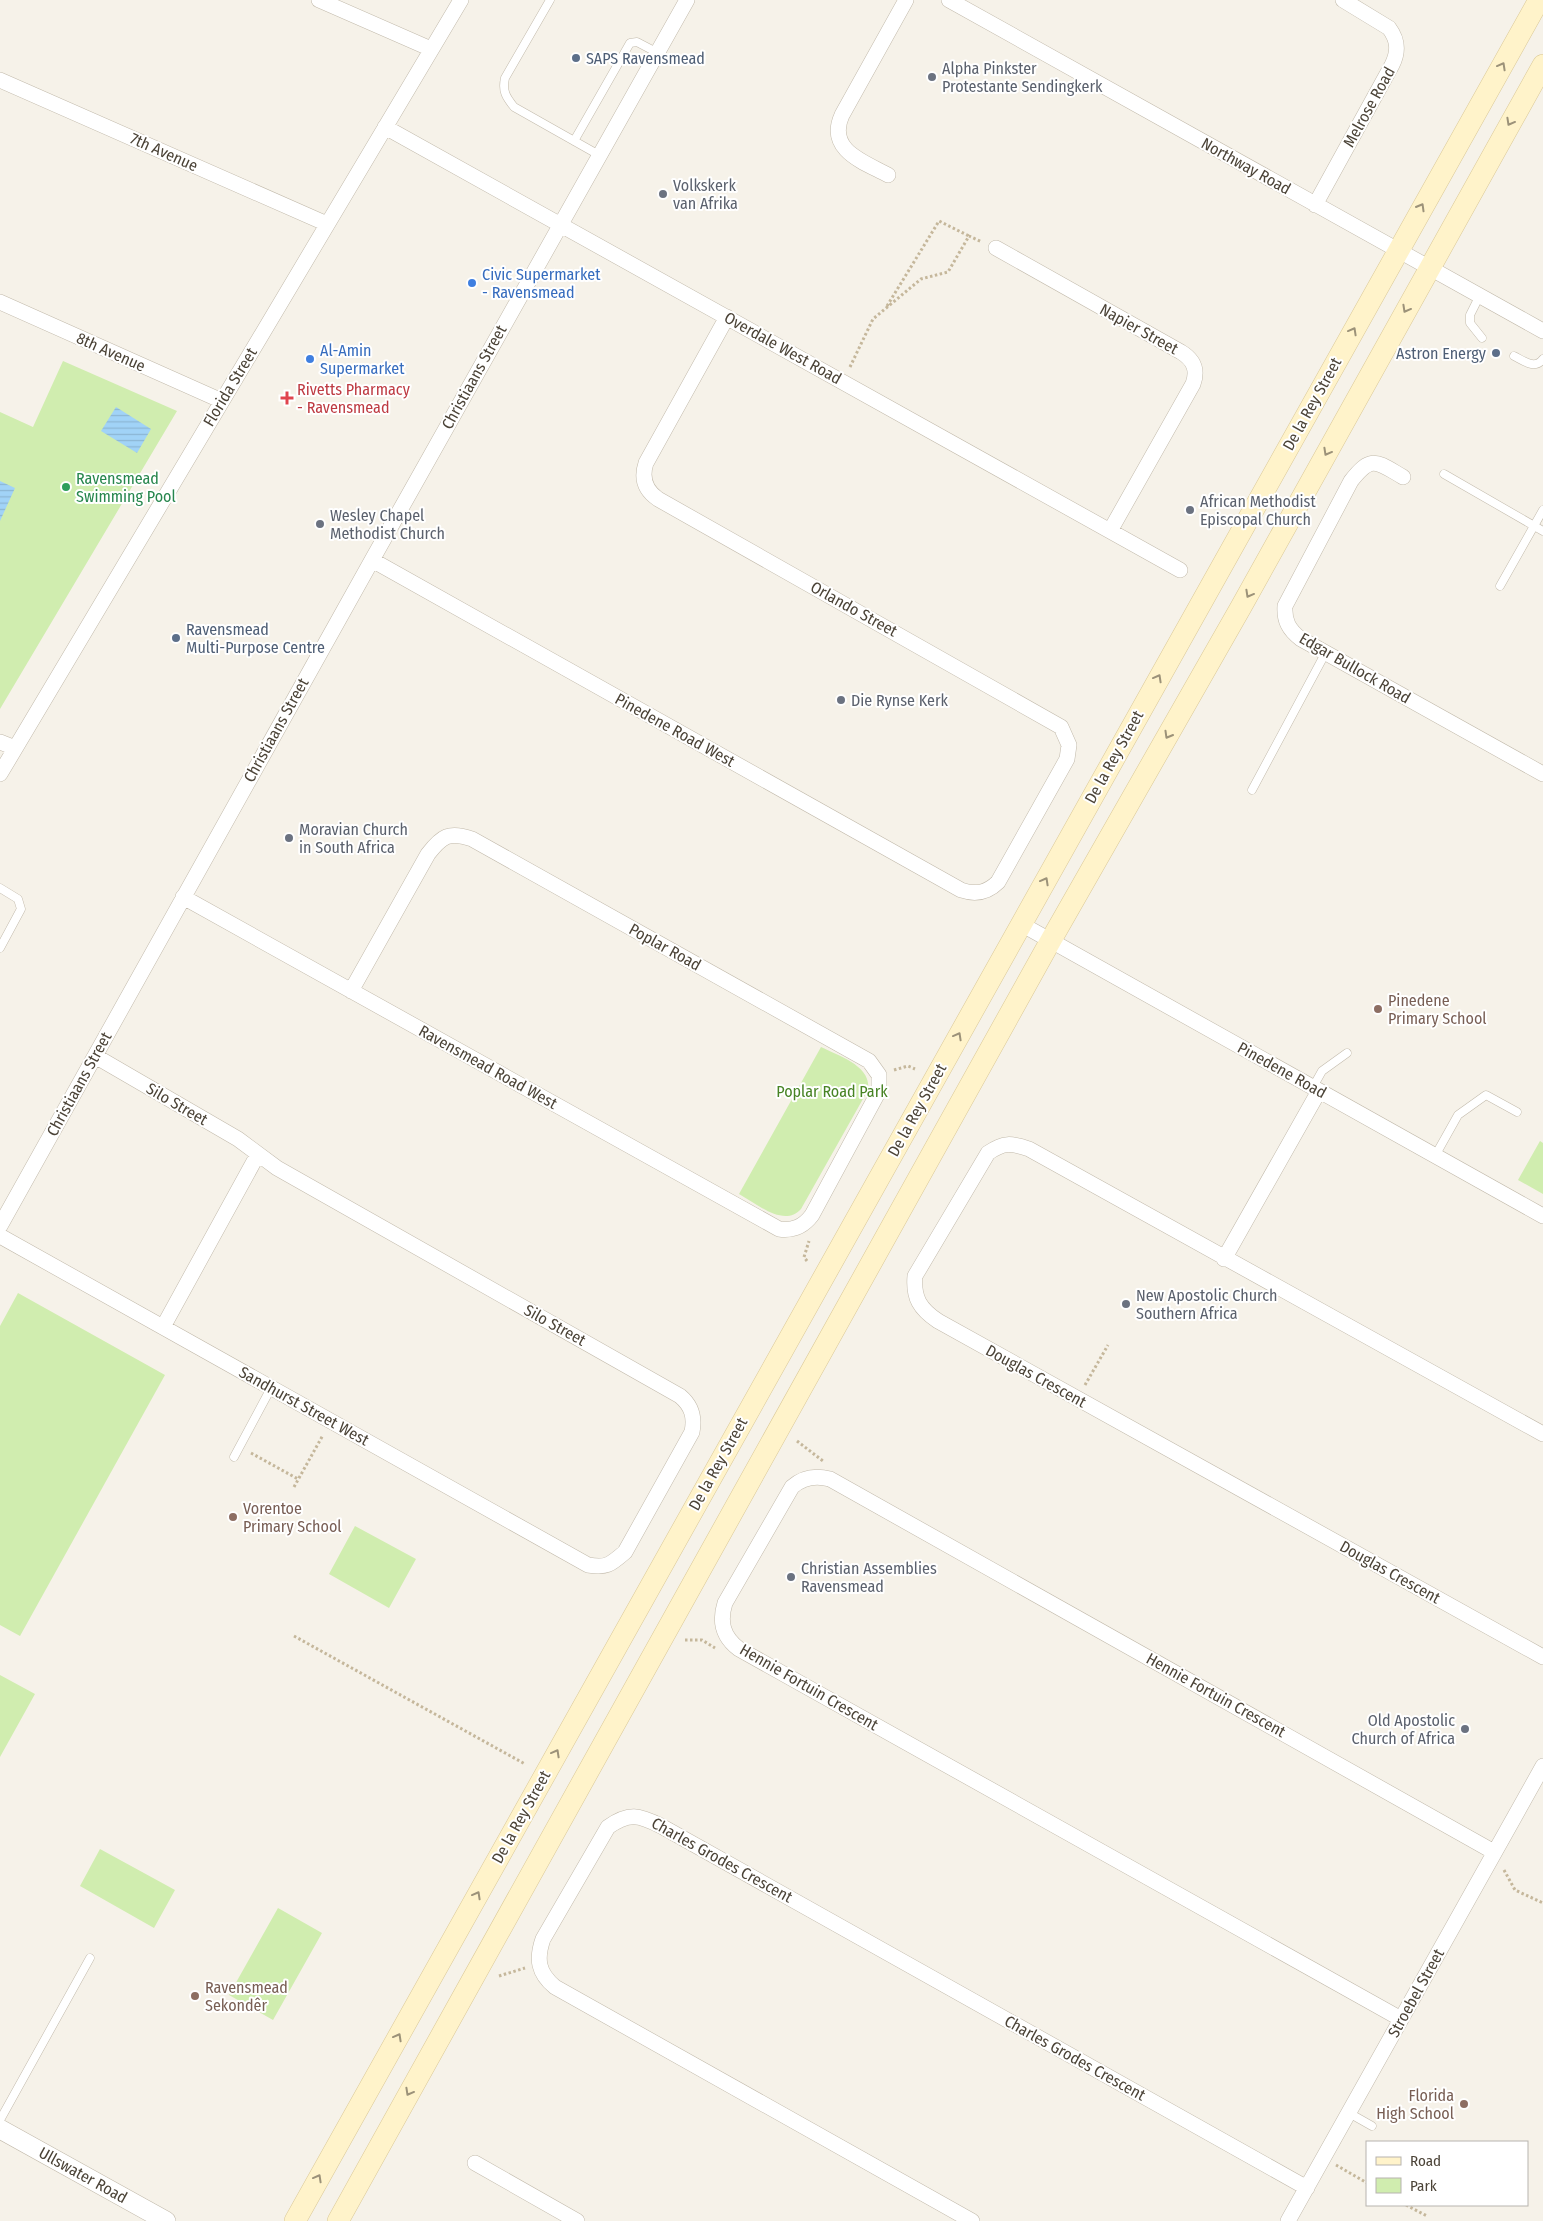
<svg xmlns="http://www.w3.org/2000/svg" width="1543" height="2221" font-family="'Fira Sans Condensed',sans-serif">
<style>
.green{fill:#d0edaf}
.water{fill:url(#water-rules)}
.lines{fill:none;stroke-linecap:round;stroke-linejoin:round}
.service-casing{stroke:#c2baab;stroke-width:9}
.minor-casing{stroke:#c2baab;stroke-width:16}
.tertiary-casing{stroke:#c2baab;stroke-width:20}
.secondary-casing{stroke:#dac896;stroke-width:22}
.path{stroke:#c5b79b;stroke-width:3;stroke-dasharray:2.5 2.5;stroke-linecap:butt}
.service{stroke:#fff;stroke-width:8}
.minor{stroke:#fff;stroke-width:15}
.tertiary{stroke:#fff;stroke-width:19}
.secondary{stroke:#fff3ca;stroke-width:21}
.oneway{stroke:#9c9279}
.service-dot{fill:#5c6f8a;stroke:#fff;stroke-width:2}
.worship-dot{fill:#6b7280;stroke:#fff;stroke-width:2}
.shop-dot{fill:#3f7fe0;stroke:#fff;stroke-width:2}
.health-dot{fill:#e0444e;stroke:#fff;stroke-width:2}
.leisure-dot{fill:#2e9e5b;stroke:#fff;stroke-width:2}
.education-dot{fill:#8d6e63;stroke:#fff;stroke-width:2}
.labels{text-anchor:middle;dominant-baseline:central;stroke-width:4;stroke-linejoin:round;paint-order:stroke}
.service-label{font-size:16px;fill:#4e5e75;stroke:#fff;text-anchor:start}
.worship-label{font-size:16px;fill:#5b616d;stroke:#fff;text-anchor:start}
.street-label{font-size:16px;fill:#4b4337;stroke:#fff}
.shop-label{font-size:16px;fill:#366cbe;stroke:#fff;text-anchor:start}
.health-label{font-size:16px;fill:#be3a42;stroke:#fff;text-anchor:start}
.leisure-label{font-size:16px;fill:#27864d;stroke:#fff;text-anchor:start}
.education-label{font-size:16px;fill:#785e54;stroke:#fff;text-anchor:start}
.park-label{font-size:16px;fill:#478324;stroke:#fff}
</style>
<defs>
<pattern id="water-rules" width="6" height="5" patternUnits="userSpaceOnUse" patternTransform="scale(1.25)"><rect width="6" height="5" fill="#a1d3f7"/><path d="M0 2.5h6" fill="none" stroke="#8cb6d4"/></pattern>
</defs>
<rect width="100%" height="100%" fill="#f6f2e9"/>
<path class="green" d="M 63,361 L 177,411 L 0,709 L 0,412 L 33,427 Z
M 821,1047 C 839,1056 872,1066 868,1090 L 801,1209 C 784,1228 757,1204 739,1194 Z
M 1540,1141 L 1543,1143 L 1543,1194 L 1518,1180 Z
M 18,1293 L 165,1375 L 20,1636 L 0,1625 L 0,1326 Z
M 355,1526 L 416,1559 L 389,1608 L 329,1574 Z
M 0,1675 L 35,1694 L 0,1757 Z
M 100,1849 L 175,1890 L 154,1928 L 80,1886 Z
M 278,1908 L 322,1933 L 273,2020 L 229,1995 Z"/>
<path class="water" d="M 116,407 L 151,429 L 137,453 L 101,431 Z
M 0,481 L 15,488 L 0,521 Z"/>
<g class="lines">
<defs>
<path id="service" d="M 550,0 L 505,78 C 502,91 506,97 514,107 L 599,155
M 574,141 L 630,43 L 637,42 L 658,53
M 1480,295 L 1470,315 L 1470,323 L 1482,338
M 1514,356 C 1524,361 1535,370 1543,359
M 1444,474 L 1543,531
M 1500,586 L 1543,510
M 1252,790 L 1326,652
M 0,888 L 18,899 L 21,909 L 0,948
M 1313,1087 L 1322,1071 L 1347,1053
M 1435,1156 L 1458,1115 L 1486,1095 L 1517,1112
M 234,1457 L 271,1388
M 1349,2113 L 1372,2126
M 0,2120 L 90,1958"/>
<path id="minor" d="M 319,0 L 431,49
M 949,0 L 1543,331
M 0,80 L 327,224
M 385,127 L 1180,570
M 888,175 C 864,162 826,150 842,115 L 906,0
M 1315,205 L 1392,65 C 1399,51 1398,40 1389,28 L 1343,0
M 996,248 L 1181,352 C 1194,360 1198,370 1193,384 L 1110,531
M 0,302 L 222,401
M 1403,477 C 1377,462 1372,454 1351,481 L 1285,606 C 1284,621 1289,630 1301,639 L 1543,774
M 372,560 L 961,890 C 976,895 987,893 998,882 L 1067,759 L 1069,745 L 1061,727 L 658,499 C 645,490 641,478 646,463 L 727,317
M 0,742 L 15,748
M 0,774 L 461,0
M 183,897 L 779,1229 C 793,1231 803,1227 812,1215 L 879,1091 L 879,1075 L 869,1061 L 472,839 C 449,831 442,836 428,854 L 351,991
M 1021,924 L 1543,1216
M 0,1226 L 372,560 L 687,0
M 0,1236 L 588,1565 C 607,1568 610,1565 625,1552 L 692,1432 C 695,1417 692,1406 680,1396 L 277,1168 L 238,1139 L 95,1056
M 1224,1259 L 1319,1091
M 163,1327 L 258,1154
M 1543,1434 L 1029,1149 C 1011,1143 1004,1142 988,1153 L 915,1276 C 913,1298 920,1309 938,1321 L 1543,1657
M 1401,2019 L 739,1649 C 723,1637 719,1622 725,1603 L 792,1487 C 803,1477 815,1475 830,1479 L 1494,1852
M 475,2163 L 577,2221
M 972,2221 L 555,1987 C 538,1973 536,1959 543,1939 L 608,1827 C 629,1812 639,1815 661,1826 L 1307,2188
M 1288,2221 L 1543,1766"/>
<path id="tertiary" d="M 0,2129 L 166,2221"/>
<path id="secondary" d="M 295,2221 L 1539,0
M 338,2221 L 1051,940 L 1241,607 L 1543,65"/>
</defs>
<use href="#service" class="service-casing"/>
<use href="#minor" class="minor-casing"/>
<use href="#tertiary" class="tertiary-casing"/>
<use href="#secondary" class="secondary-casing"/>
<path class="path" d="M 887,306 L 939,221 L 969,236
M 850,367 L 873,319 L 921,279 L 948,272 L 969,236 L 982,242
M 894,1070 L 908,1066 L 915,1069
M 807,1261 L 804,1257 L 809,1241
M 1085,1385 L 1108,1345
M 797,1441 L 823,1461
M 251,1453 L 298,1479
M 294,1487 L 323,1435
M 294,1636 L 525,1764
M 685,1640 L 702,1640 L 715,1648
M 1504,1870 L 1515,1890 L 1543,1903
M 499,1976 L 525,1968
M 1336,2165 L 1367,2183
M 1406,2205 L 1427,2216"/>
<use href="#service" class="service"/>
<use href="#minor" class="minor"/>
<use href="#tertiary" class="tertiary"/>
<use href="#secondary" class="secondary"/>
</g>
<defs><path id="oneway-chevron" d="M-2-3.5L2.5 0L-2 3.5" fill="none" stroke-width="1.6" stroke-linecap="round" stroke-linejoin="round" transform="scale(1.25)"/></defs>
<g class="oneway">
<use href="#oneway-chevron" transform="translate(1502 66) rotate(-61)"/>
<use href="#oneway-chevron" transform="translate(1510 122) rotate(119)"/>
<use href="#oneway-chevron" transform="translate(1421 207) rotate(-60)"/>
<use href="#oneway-chevron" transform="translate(1406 309) rotate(119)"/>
<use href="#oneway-chevron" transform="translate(1353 331) rotate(-61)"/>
<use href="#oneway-chevron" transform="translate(1327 452) rotate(119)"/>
<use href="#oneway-chevron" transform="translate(1249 594) rotate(119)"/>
<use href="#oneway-chevron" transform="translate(1158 678) rotate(-61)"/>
<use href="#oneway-chevron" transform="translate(1168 735) rotate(120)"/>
<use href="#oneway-chevron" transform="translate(1045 881) rotate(-61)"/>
<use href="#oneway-chevron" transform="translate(958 1036) rotate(-61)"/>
<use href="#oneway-chevron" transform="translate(556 1753) rotate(-61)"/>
<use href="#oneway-chevron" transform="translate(477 1895) rotate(-61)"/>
<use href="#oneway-chevron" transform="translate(398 2037) rotate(-61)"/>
<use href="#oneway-chevron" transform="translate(409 2092) rotate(119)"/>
<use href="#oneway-chevron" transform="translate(318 2178) rotate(-61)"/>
</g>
<g class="service-dot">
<circle cx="576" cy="58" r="5"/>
<circle cx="1496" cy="353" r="5"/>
<circle cx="176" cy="638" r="5"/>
</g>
<g class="worship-dot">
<circle cx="932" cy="77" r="5"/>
<circle cx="663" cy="194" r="5"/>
<circle cx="1190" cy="510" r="5"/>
<circle cx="320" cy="524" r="5"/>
<circle cx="841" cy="700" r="5"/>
<circle cx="289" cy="838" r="5"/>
<circle cx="1126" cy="1304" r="5"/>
<circle cx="791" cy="1577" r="5"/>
<circle cx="1465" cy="1729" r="5"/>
</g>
<g class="shop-dot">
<circle cx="472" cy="283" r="5"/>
<circle cx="310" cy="359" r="5"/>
</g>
<path class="health-dot" d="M284.5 390.5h5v5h5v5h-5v5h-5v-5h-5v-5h5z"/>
<circle class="leisure-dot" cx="66" cy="487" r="5"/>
<g class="education-dot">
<circle cx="1378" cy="1009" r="5"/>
<circle cx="233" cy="1517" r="5"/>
<circle cx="195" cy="1996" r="5"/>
<circle cx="1464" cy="2104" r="5"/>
</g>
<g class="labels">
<g class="service-label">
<text x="586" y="58">SAPS Ravensmead</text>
<text x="1486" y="353" text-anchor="end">Astron Energy</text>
<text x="186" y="629">Ravensmead<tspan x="186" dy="18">Multi-Purpose Centre</tspan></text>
</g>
<g class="worship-label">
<text x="942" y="68">Alpha Pinkster<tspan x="942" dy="18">Protestante Sendingkerk</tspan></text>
<text x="673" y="185">Volkskerk<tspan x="673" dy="18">van Afrika</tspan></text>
<text x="1200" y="501">African Methodist<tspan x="1200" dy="18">Episcopal Church</tspan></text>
<text x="330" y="515">Wesley Chapel<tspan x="330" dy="18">Methodist Church</tspan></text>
<text x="851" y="700">Die Rynse Kerk</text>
<text x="299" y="829">Moravian Church<tspan x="299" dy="18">in South Africa</tspan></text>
<text x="1136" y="1295">New Apostolic Church<tspan x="1136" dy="18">Southern Africa</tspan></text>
<text x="801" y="1568">Christian Assemblies<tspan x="801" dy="18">Ravensmead</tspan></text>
<text x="1455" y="1720" text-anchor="end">Old Apostolic<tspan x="1455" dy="18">Church of Africa</tspan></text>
</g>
<g class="street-label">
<text transform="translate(1369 107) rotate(-61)">Melrose Road</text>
<text transform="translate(164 152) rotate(24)">7th Avenue</text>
<text transform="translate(1246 166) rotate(29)">Northway Road</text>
<text transform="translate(1139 329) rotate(29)">Napier Street</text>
<text transform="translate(783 348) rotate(29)">Overdale West Road</text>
<text transform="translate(111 352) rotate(24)">8th Avenue</text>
<text transform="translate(474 377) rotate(-61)">Christiaans Street</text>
<text transform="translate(230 387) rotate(-59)">Florida Street</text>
<text transform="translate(1312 404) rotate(-61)">De la Rey Street</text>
<text transform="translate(854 609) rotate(29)">Orlando Street</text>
<text transform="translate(1355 668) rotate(30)">Edgar Bullock Road</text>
<text transform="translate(276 730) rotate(-61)">Christiaans Street</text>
<text transform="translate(675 730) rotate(29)">Pinedene Road West</text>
<text transform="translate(1114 757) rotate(-61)">De la Rey Street</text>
<text transform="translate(665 947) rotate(29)">Poplar Road</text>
<text transform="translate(488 1067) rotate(29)">Ravensmead Road West</text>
<text transform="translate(1282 1070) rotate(29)">Pinedene Road</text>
<text transform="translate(79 1084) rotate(-61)">Christiaans Street</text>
<text transform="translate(177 1104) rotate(30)">Silo Street</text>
<text transform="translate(917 1110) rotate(-61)">De la Rey Street</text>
<text transform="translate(555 1325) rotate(29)">Silo Street</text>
<text transform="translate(1036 1376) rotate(29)">Douglas Crescent</text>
<text transform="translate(304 1406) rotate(29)">Sandhurst Street West</text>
<text transform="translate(718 1464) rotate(-61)">De la Rey Street</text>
<text transform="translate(1390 1572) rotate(29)">Douglas Crescent</text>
<text transform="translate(809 1687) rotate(30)">Hennie Fortuin Crescent</text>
<text transform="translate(1216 1695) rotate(29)">Hennie Fortuin Crescent</text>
<text transform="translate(521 1817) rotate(-61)">De la Rey Street</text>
<text transform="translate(722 1860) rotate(29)">Charles Grodes Crescent</text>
<text transform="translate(1416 1993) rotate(-61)">Stroebel Street</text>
<text transform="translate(1075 2058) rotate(29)">Charles Grodes Crescent</text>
<text transform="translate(83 2175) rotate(29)">Ullswater Road</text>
</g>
<g class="shop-label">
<text x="482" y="274">Civic Supermarket<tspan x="482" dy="18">- Ravensmead</tspan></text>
<text x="320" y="350">Al-Amin<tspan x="320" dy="18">Supermarket</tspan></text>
</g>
<g class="health-label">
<text x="297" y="389">Rivetts Pharmacy<tspan x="297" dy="18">- Ravensmead</tspan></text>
</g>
<g class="leisure-label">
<text x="76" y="478">Ravensmead<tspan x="76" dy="18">Swimming Pool</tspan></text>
</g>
<g class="education-label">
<text x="1388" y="1000">Pinedene<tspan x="1388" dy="18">Primary School</tspan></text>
<text x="243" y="1508">Vorentoe<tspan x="243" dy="18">Primary School</tspan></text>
<text x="205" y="1987">Ravensmead<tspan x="205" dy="18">Sekondêr</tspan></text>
<text x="1454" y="2095" text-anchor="end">Florida<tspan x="1454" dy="18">High School</tspan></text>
</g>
<g class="park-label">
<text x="832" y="1091">Poplar Road Park</text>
</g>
</g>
<rect x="1366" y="2141" width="162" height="65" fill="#ffffff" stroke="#b7b4af"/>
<rect x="1376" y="2157" width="25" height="8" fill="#fff3ca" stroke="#b7b4af"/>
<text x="1410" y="2166" font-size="15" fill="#4b4337">Road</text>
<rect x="1376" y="2178" width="25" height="15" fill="#d0edaf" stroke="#b7b4af"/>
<text x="1410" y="2191" font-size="15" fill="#4b4337">Park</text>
</svg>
